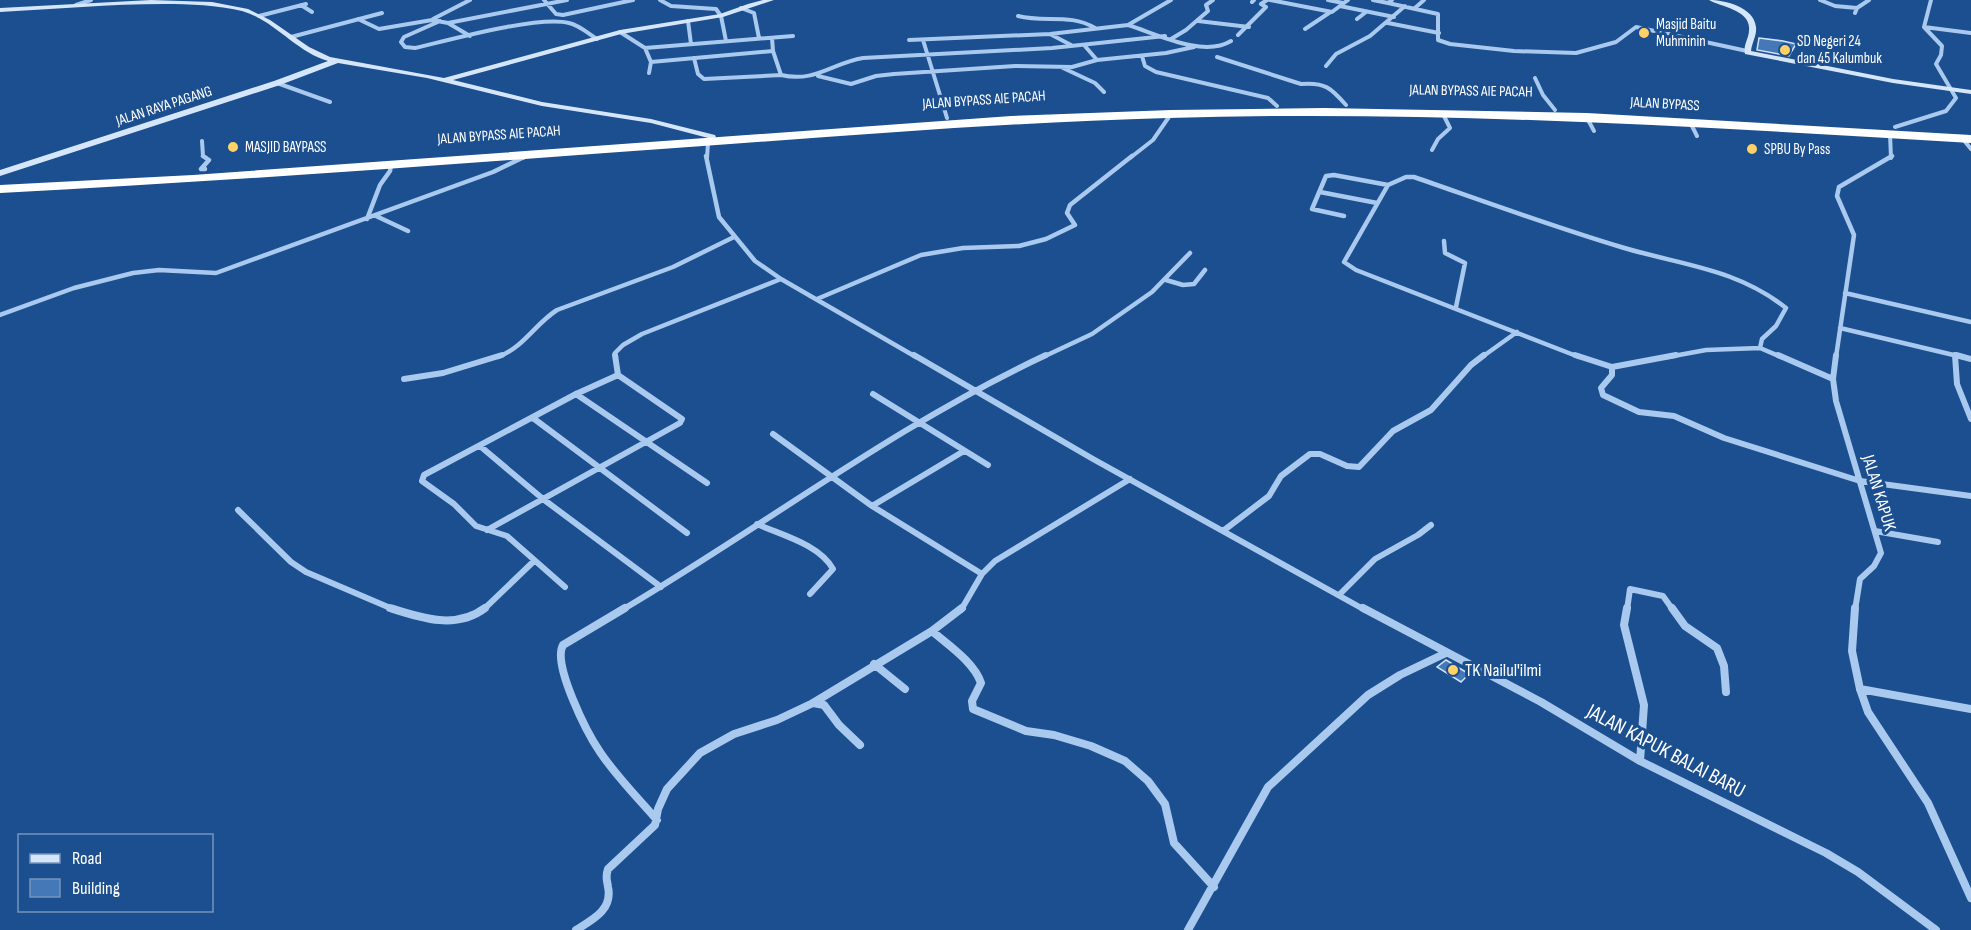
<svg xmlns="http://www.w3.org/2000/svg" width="1971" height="930" font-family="'Sofia Sans Condensed',sans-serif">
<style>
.building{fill:#4478b7;stroke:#cfe3fa;stroke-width:1.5}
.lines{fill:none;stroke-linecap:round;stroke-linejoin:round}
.street-far3{stroke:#a9c9ee;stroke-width:4}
.street-far2{stroke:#a9c9ee;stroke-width:4.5}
.street-far1{stroke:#a9c9ee;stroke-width:6}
.street{stroke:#a9c9ee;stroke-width:8}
.secondary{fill:#d6e6fa;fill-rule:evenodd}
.highway{fill:#fff;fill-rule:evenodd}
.poi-dot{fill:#ffd166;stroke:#1b4f8f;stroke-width:2}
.labels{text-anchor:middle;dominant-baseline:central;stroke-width:6;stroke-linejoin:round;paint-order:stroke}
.far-poi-label{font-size:15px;fill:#fff;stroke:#1b4f8f;text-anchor:start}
.far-street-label{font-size:15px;fill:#fff;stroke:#1b4f8f}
.street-label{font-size:18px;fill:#fff;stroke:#1b4f8f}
.poi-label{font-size:18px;fill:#fff;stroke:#1b4f8f;text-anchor:start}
.near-street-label{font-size:21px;fill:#fff;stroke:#1b4f8f}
</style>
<rect width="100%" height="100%" fill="#1b4f8f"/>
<path class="building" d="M 1759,38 L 1783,41 L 1796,44 L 1789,56 L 1757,50 Z
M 1446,660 L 1469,674 L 1461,682 L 1437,667 Z"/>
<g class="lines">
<path class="street-far3" d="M 544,0 L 556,14 L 563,15 L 633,0
M 660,0 L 671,6 L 716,9 L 721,16 L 726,41
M 1171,0 L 1128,25 C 1157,34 1203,58 1231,41
M 1270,0 L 1332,12 L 1348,0
M 1328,0 L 1343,3
M 1373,0 L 1388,3
M 1392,0 L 1388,3 L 1438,14 L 1438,40 L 1450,44 L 1514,51 L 1576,53 L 1616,42 L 1636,27 L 1747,51
M 1820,0 L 1835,6 L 1857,8
M 1252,2 L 1254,0
M 76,5 L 91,0
M 301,5 L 312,12
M 1340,6 L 1394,17
M 741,8 L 754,13 L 759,38
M 1415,8 L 1424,0
M 1855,13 L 1857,8 L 1869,0
M 259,16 L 306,4
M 1018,16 C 1045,23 1070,13 1095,28
M 358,19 L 379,29 L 432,20 L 448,23 L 470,36
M 433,19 L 470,0
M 1357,19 L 1366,12
M 440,21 L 404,37 L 401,42 L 405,47 L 415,48 C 449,40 539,15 569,23 C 579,25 589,34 597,39
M 688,21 L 691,44
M 1198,21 L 1249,27
M 448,23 L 567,0
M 1388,23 L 1439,33
M 1924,27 L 1971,33
M 1305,29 L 1329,13
M 620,32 L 645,48 L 651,62 L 773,51
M 1050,34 L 1071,45
M 1238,35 L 1266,7 L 1261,4 L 1267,0
M 291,37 L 382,13
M 772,38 L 773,51 L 781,75 C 815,83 832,63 863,58 L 1052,48 L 1165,36
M 1171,39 L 1186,30 L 1208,11 L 1206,5 L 1213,0
M 909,40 L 1050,34 L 1128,25
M 923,40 L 947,118
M 1084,45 L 1097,60
M 645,48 L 793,36
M 1142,56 L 1145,66 L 1156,72 L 1268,98 L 1277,106
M 1217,57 L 1301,84 C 1325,82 1331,88 1346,105
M 694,58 L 698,74 L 704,79 L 781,75
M 1326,66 L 1336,54 L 1370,36 L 1405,6
M 1063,68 L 1095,83 L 1104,92
M 649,73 L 651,62
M 818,76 L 851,84 L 876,76 L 894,74 L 1015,66 L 1072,67 L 1097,60 L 1166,53 L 1194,47
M 1535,78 L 1543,95 L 1555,110
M 277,83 L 330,102
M 1587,118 L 1594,131
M 1690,122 L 1697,136
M 1895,127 L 1946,111 L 1956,98 L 1936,64 L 1941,55 L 1942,46 L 1924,27 L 1931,0
M 1890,134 L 1891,158
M 1962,138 L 1971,149
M 202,141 L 203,156 L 206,158
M 1432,150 L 1438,139 L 1450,128 L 1443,114
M 523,158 L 529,155
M 707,158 L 708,143
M 1130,158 L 1153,140 L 1171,114"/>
<path class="street-far2" d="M 203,156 L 209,160 L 201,169 L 205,169
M 706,156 L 719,217 L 755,261 L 781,279 L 916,357
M 1320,192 L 1377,203
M 376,216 L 408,231
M 1344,216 L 1312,209 L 1326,176 L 1334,175 L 1388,185
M 367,219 L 380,185 L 390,171 L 391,165
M 1444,241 L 1445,253 L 1465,263 L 1456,307
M 1166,280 L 1183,285 L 1194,284 L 1205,270
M 1845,293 L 1971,322
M 817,299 L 921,255 L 963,248 L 1019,246 L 1046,239 L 1075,225 L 1067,213 L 1070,205 L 1132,156
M 0,315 L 74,288 L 133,273 L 159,270 L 216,273 L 493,172 L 526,156
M 1840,328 L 1962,357
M 498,357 C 524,347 535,324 557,310 L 673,267 L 734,237
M 616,357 L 615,353 L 623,345 L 642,334 L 781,279
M 1043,357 L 1092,334 L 1152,292 L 1190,253
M 1482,357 L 1517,332
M 1579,357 L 1356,270 L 1344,262 L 1388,185 L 1406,177 L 1414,177 C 1483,201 1551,226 1621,247 C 1680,265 1736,268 1786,308 L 1776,326 L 1762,339 L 1760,348
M 1668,357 L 1706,350 L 1760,348 L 1781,357
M 1836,357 L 1854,235 L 1837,196 L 1839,187 L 1892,156"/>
<path class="street-far1" d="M 914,355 L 1093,459 L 1365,610
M 1575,355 L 1612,367 L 1612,375 L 1601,388 L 1603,395 L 1639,412 L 1674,416 L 1724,438 L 1860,481 L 1971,496
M 1778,355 L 1833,379
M 1836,355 L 1833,379 L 1836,401 L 1881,553 L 1874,566 L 1860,579 L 1855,610
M 1955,355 L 1957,384 L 1971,419
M 1956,355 L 1971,359
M 1612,367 L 1676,355
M 404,379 L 443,373 L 502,355
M 576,394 L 707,483
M 873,394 L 988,465
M 533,418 L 687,533
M 773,434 L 872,506 L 982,574
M 480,446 L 543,499 L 661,587
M 872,506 L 964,451
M 238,510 L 291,562 L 306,572 L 395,610
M 757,524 C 781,535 819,544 833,569 L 810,594
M 487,530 L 680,423 L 682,419 L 618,375
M 1223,531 L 1269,496 L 1281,476 L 1310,454 L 1320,454 L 1347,466 L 1359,467 L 1393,431 L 1431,410 L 1471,365 L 1484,355
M 1875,531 L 1938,542
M 565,587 L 507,536 L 476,526 L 454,504 L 422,481 L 424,475 L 576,394 L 618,375 L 615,355
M 1339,595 L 1375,559 L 1418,535 L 1431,525
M 483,610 L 534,561
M 622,610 C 764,526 896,425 1046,355
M 961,610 L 982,574 L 995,561 L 1130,479
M 1627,610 L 1630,589 L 1663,596 L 1673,610"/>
<path class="street" d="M 390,608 C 421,618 456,630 485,608
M 625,608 L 563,645 C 552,664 587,733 600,752 C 616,776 638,798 657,820
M 1363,608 L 1541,702 L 1640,761 L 1826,853 L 1858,872 L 1936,930
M 1627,608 L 1624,625 L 1644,705 L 1640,761
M 1672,608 L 1685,626 L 1717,648 L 1724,666 L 1726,692
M 1855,608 L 1852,651 L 1860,689 L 1868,712 L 1928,803 L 1971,898
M 932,631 C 948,645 974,662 981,683 L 972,701 L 973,709 L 1026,731 L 1054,735 L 1091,746 L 1125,761 L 1148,781 L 1165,804 L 1174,843 L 1214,887
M 874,664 L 905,689
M 1860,689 L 1971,709
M 813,703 L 824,705 L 839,725 L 860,745
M 576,930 C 592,920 613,910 608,887 C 607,879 605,877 608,869 L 655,825 L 658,809 L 667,789 L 700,753 L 734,734 L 777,720 L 813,703 L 932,631 L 962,608
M 1188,930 L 1268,787 L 1368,695 L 1400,675 L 1446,653"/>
<path class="secondary" d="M 151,0 L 212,2 L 248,9 L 270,20 L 309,47 L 330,57 L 444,78 L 620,30 L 720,14 L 748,4 L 763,0 L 774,0 L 723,17 L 621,34 L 453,80 L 542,102 L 651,119 L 715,135 L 716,137 L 712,139 L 651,123 L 542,106 L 427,78 L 338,63 L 280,85 L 0,176 L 0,170 L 274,81 L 328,61 C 296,52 274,20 242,11 C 217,5 190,4 164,4 C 110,4 55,9 0,12 L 0,8 Z
M 1709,0 C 1725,0 1754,7 1756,27 C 1757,35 1752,42 1751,51 L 1893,79 L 1971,90 L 1971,94 L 1893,83 L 1745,54 C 1743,44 1749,39 1749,30 C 1751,10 1721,7 1709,0 Z"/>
<path class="highway" d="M 1324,108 L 1587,113 L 1971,135 L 1971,143 C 1704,127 1436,110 1168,118 C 1013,122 858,135 703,146 C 469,163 235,181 0,193 L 0,185 L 193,175 L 1011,116 L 1171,110 Z"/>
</g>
<g class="poi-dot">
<circle cx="1644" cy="33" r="6"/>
<circle cx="1785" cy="50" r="6"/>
<circle cx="233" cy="147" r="6"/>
<circle cx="1752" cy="149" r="6"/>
<circle cx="1453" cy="670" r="6"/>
</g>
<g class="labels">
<g class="far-poi-label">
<text x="1656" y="24">Masjid Baitu<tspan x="1656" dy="17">Muhminin</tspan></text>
<text x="1797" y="41">SD Negeri 24<tspan x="1797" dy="17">dan 45 Kalumbuk</tspan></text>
<text x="245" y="147">MASJID BAYPASS</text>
<text x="1764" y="149">SPBU By Pass</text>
</g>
<g class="far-street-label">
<text transform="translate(1471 91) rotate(1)">JALAN BYPASS AIE PACAH</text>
<text transform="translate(984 100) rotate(-4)">JALAN BYPASS AIE PACAH</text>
<text transform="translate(1665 104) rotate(3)">JALAN BYPASS</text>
<text transform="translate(164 106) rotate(-18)">JALAN RAYA PAGANG</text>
<text transform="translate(499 135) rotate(-4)">JALAN BYPASS AIE PACAH</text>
</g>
<g class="street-label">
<text transform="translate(1879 493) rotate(73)">JALAN KAPUK</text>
</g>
<g class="poi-label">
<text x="1465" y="670">TK Nailul'ilmi</text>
</g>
<g class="near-street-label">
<text transform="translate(1666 751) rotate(28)">JALAN KAPUK BALAI BARU</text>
</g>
</g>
<rect x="18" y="834" width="195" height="78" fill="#1b4f8f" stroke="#7695bc" stroke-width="1.5"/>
<rect x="30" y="854" width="30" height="9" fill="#d6e6fa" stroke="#7695bc" stroke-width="1.5"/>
<text x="72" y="864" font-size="18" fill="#ffffff">Road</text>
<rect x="30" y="879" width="30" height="18" fill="#4478b7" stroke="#7695bc" stroke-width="1.5"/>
<text x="72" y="894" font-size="18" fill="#ffffff">Building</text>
</svg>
